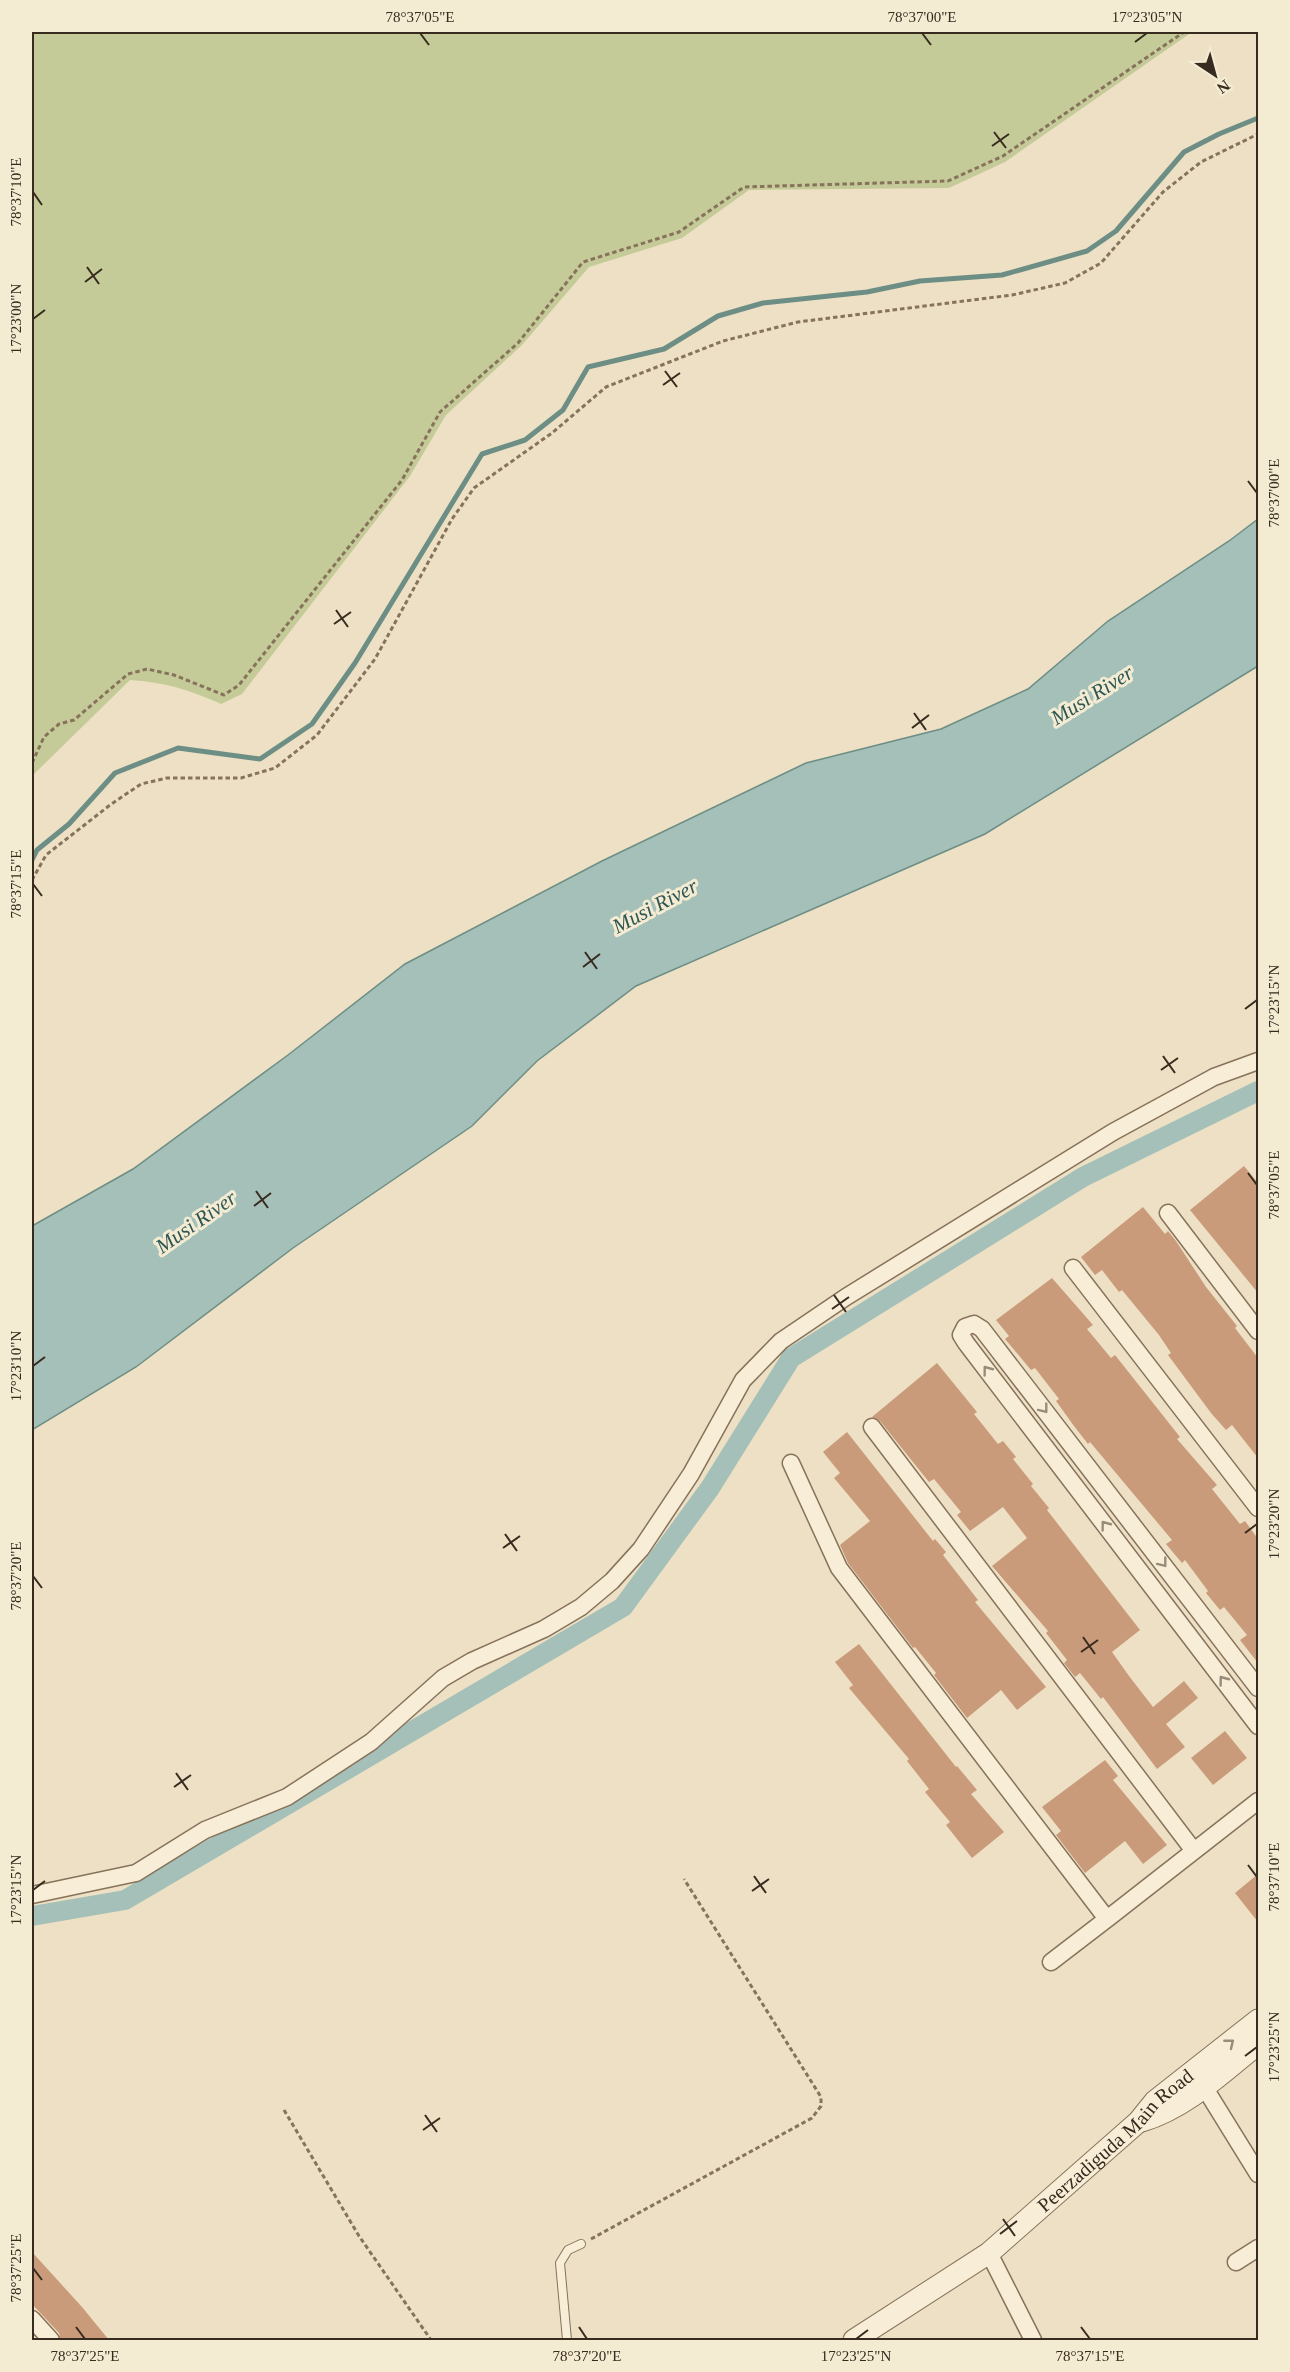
<svg xmlns="http://www.w3.org/2000/svg" width="1290" height="2372" font-family="'Times New Roman',serif">
<style>
.green{fill:#c5cb98}
.water{fill:#a5c0b8;stroke:#6d8e85;stroke-width:1.5}
.lines{fill:none;stroke-linecap:round;stroke-linejoin:round}
.stream{stroke:#6d8e85;stroke-width:5}
.canal{stroke:#a5c0b8;stroke-width:20}
.building{fill:#ca9b7a}
.service-casing{stroke:#87725b;stroke-width:10}
.minor-casing{stroke:#87725b;stroke-width:19}
.tertiary-casing{stroke:#87725b;stroke-width:23}
.path{stroke:#87725b;stroke-width:3;stroke-dasharray:4.5 3;stroke-linecap:butt}
.service{stroke:#f8eed7;stroke-width:8}
.minor{stroke:#f8eed7;stroke-width:16}
.tertiary{stroke:#f8eed7;stroke-width:21}
.oneway{stroke:#988c7a}
.ticks{fill:none;stroke:#372a1e;stroke-width:2}
.labels{text-anchor:middle;dominant-baseline:central;stroke-width:6;stroke-linejoin:round;paint-order:stroke}
.street-label{font-size:20px;fill:#372a1e;stroke:#f4ebd3}
.water-label{font-size:21px;font-style:italic;fill:#2e5654;stroke:#f4ebd3}
.neatline{fill:none;stroke:#372a1e;stroke-width:2}
.ticks-label{font-size:15px;text-anchor:middle;fill:#372a1e}
</style>
<rect width="100%" height="100%" fill="#ede0c4"/>
<path class="green" d="M 32,32 L 1192,32 L 1005,162 L 949,188 L 749,190 L 682,238 L 589,267 L 522,345 L 446,415 L 410,476 L 242,694 L 221,704 C 190,690 164,682 130,680 L 32,776 Z"/>
<path class="water" d="M 1258,519 L 1258,666 L 985,834 L 636,986 L 537,1061 L 472,1126 L 293,1248 L 136,1367 L 32,1430 L 32,1226 L 133,1169 L 288,1055 L 405,964 L 602,861 L 806,763 L 941,729 L 1028,689 L 1108,621 L 1229,541 Z"/>
<g class="lines">
<path class="stream" d="M 32,860 L 37,850 L 69,824 L 115,773 L 178,748 L 260,759 L 312,724 L 355,663 L 482,454 L 525,440 L 563,410 L 588,367 L 664,349 L 718,316 L 763,303 L 867,292 L 920,281 L 1002,275 L 1087,251 L 1116,231 L 1184,152 L 1219,134 L 1258,118"/>
<path class="canal" d="M 32,1916 L 125,1900 L 623,1607 L 710,1488 L 791,1358 L 1083,1177 L 1258,1091"/>
</g>
<path class="building" d="M 1244,1166 L 1258,1183 L 1258,1293 L 1190,1210 Z
M 1143,1207 L 1165,1234 L 1168,1231 L 1176,1241 L 1206,1287 L 1237,1326 L 1235,1328 L 1258,1358 L 1258,1458 L 1232,1425 L 1226,1430 L 1211,1413 L 1168,1355 L 1171,1353 L 1159,1335 L 1122,1290 L 1119,1292 L 1102,1270 L 1095,1275 L 1081,1257 Z
M 1052,1278 L 1093,1325 L 1087,1329 L 1111,1358 L 1115,1355 L 1180,1437 L 1177,1439 L 1217,1485 L 1212,1489 L 1240,1524 L 1245,1521 L 1258,1539 L 1258,1663 L 1240,1640 L 1247,1635 L 1224,1607 L 1220,1610 L 1206,1593 L 1208,1591 L 1185,1560 L 1182,1563 L 1166,1544 L 1172,1540 L 1090,1442 L 1088,1444 L 1074,1426 L 1056,1401 L 1059,1399 L 1035,1368 L 1031,1370 L 1005,1339 L 1009,1336 L 996,1320 Z
M 937,1363 L 977,1412 L 974,1414 L 998,1444 L 1003,1441 L 1016,1457 L 1013,1459 L 1033,1484 L 1031,1486 L 1049,1508 L 1047,1510 L 1140,1630 L 1112,1652 L 1129,1676 L 1153,1707 L 1184,1681 L 1198,1698 L 1166,1724 L 1185,1747 L 1157,1769 L 1103,1697 L 1101,1699 L 1080,1673 L 1075,1677 L 1064,1663 L 1067,1660 L 1046,1633 L 1048,1631 L 992,1566 L 1027,1538 L 1003,1507 L 970,1531 L 957,1515 L 961,1512 L 934,1479 L 929,1482 L 880,1421 L 872,1417 Z
M 847,1432 L 933,1541 L 935,1539 L 946,1552 L 943,1555 L 978,1600 L 975,1602 L 1046,1687 L 1017,1710 L 1001,1690 L 967,1718 L 934,1675 L 936,1673 L 915,1647 L 913,1648 L 848,1563 L 840,1545 L 870,1521 L 834,1478 L 840,1473 L 823,1452 Z
M 859,1644 L 956,1767 L 957,1766 L 977,1790 L 971,1794 L 1004,1832 L 972,1858 L 946,1825 L 950,1822 L 925,1792 L 929,1789 L 907,1761 L 909,1759 L 849,1688 L 853,1685 L 835,1662 Z
M 1225,1731 L 1247,1758 L 1213,1785 L 1191,1758 Z
M 1105,1760 L 1118,1776 L 1113,1780 L 1167,1845 L 1143,1864 L 1125,1841 L 1085,1873 L 1056,1835 L 1061,1831 L 1042,1807 Z
M 1258,1874 L 1258,1922 L 1235,1893 Z
M 32,2252 L 82,2307 L 109,2340 L 61,2340 L 59,2333 L 32,2304 Z"/>
<g class="lines">
<defs>
<path id="service" d="M 567,2340 L 560,2263 L 568,2250 L 581,2244"/>
<path id="minor" d="M 1168,1213 L 1258,1331
M 1073,1268 L 1258,1508
M 872,1427 L 1194,1851
M 791,1463 L 839,1568 L 1107,1919 L 1258,1801
M 1258,1688 L 982,1329 L 974,1324 L 965,1327 L 961,1335 L 966,1343 L 1258,1726
M 32,1895 L 136,1873 L 205,1830 L 287,1797 L 371,1742 L 443,1678 L 472,1661 L 544,1629 L 581,1607 L 612,1581 L 641,1549 L 691,1474 L 743,1380 L 781,1341 L 846,1297 L 1113,1132 L 1214,1077 L 1258,1061
M 1051,1962 L 1107,1919
M 1198,2077 L 1258,2174
M 989,2253 L 1033,2340
M 1236,2262 L 1258,2248
M 32,2319 L 51,2340"/>
<g id="tertiary">
<path d="M 1142,2121 C 1186,2108 1223,2072 1258,2044"/>
<path id="s1" d="M 854,2340 L 989,2253 L 1138,2122 L 1155,2101 L 1258,2020"/>
</g>
</defs>
<use href="#service" class="service-casing"/>
<use href="#minor" class="minor-casing"/>
<use href="#tertiary" class="tertiary-casing"/>
<path class="path" d="M 32,763 L 44,737 L 59,724 L 74,720 L 128,674 L 147,669 L 174,675 L 224,695 L 239,685 L 402,480 L 440,412 L 518,343 L 583,262 L 679,232 L 744,187 L 948,181 L 1003,156 L 1184,32
M 32,880 L 46,855 L 110,805 L 141,784 L 167,778 L 241,778 L 275,768 L 317,735 L 375,659 L 452,519 L 474,488 L 552,433 L 606,387 L 723,341 L 798,322 L 1012,295 L 1065,283 L 1101,263 L 1163,192 L 1201,162 L 1258,134
M 284,2110 L 359,2236 L 431,2340
M 591,2239 L 812,2118 L 821,2106 L 821,2097 L 684,1879"/>
<use href="#service" class="service"/>
<use href="#minor" class="minor"/>
<use href="#tertiary" class="tertiary"/>
</g>
<defs><path id="oneway-chevron" d="M-2-3.5L2.5 0L-2 3.5" fill="none" stroke-width="1.6" stroke-linecap="round" stroke-linejoin="round" transform="scale(1.5)"/></defs>
<g class="oneway">
<use href="#oneway-chevron" transform="translate(987 1370) rotate(-127)"/>
<use href="#oneway-chevron" transform="translate(1044 1409) rotate(52)"/>
<use href="#oneway-chevron" transform="translate(1105 1525) rotate(-127)"/>
<use href="#oneway-chevron" transform="translate(1163 1563) rotate(52)"/>
<use href="#oneway-chevron" transform="translate(1223 1680) rotate(-127)"/>
<use href="#oneway-chevron" transform="translate(1230 2043) rotate(-39)"/>
</g>
<path class="ticks" d="M 420,33 L 429,45M 922,33 L 931,45M 1135,42 L 1147,33M 994,132 L 1006,148M 992,146 L 1009,134M 33,192 L 42,205M 87,267 L 99,284M 85,282 L 102,269M 33,319 L 45,310M 665,371 L 677,387M 663,385 L 680,373M 1248,481 L 1257,493M 336,610 L 348,627M 334,624 L 351,612M 914,713 L 926,730M 912,728 L 929,715M 33,884 L 42,896M 585,952 L 597,969M 583,967 L 600,954M 1245,1009 L 1257,1000M 1163,1056 L 1175,1073M 1161,1070 L 1178,1058M 1248,1173 L 1257,1185M 256,1191 L 268,1208M 254,1206 L 271,1193M 834,1295 L 846,1312M 832,1309 L 849,1297M 33,1366 L 45,1357M 1245,1533 L 1257,1524M 505,1534 L 517,1551M 503,1548 L 520,1536M 33,1576 L 42,1588M 1083,1637 L 1095,1654M 1081,1652 L 1098,1640M 176,1773 L 188,1790M 174,1787 L 191,1775M 1248,1865 L 1257,1877M 754,1876 L 766,1893M 33,1890 L 45,1881M 752,1891 L 769,1879M 1245,2056 L 1257,2047M 425,2115 L 437,2132M 423,2130 L 440,2118M 1003,2219 L 1015,2236M 1000,2234 L 1017,2221M 33,2268 L 42,2280M 76,2327 L 85,2339M 579,2327 L 587,2339M 1081,2327 L 1090,2339M 856,2339 L 868,2330"/>
<g class="labels">
<g class="street-label">
<text stroke="none"><textPath href="#s1" startOffset="330">Peerzadiguda Main Road</textPath></text>
</g>
<g class="water-label">
<text transform="translate(1092 695) rotate(-32)">Musi River</text>
<text transform="translate(655 906) rotate(-28)">Musi River</text>
<text transform="translate(196 1222) rotate(-35)">Musi River</text>
</g>
</g>
<rect width="1290" height="2372" fill="none" stroke="#f4ebd3" stroke-width="66"/>
<g transform="translate(1215 75) rotate(144)" stroke="#f4ebd3" stroke-width="4.5" paint-order="stroke">
<path d="M0-4.5L10 22L0 15L-10 22Z" fill="#372a1e"/>
<text y="-9" font-size="16" font-weight="bold" text-anchor="middle" fill="#372a1e">N</text>
</g>
<rect x="33" y="33" width="1224" height="2306" class="neatline"/>
<g class="ticks-label">
<text x="420" y="22">78°37'05"E</text>
<text x="922" y="22">78°37'00"E</text>
<text x="1147" y="22">17°23'05"N</text>
<text transform="translate(16 192) rotate(-90)" y="5">78°37'10"E</text>
<text transform="translate(16 319) rotate(-90)" y="5">17°23'00"N</text>
<text transform="translate(1274 493) rotate(-90)" y="5">78°37'00"E</text>
<text transform="translate(16 884) rotate(-90)" y="5">78°37'15"E</text>
<text transform="translate(1274 1000) rotate(-90)" y="5">17°23'15"N</text>
<text transform="translate(1274 1185) rotate(-90)" y="5">78°37'05"E</text>
<text transform="translate(16 1366) rotate(-90)" y="5">17°23'10"N</text>
<text transform="translate(1274 1524) rotate(-90)" y="5">17°23'20"N</text>
<text transform="translate(16 1576) rotate(-90)" y="5">78°37'20"E</text>
<text transform="translate(1274 1877) rotate(-90)" y="5">78°37'10"E</text>
<text transform="translate(16 1890) rotate(-90)" y="5">17°23'15"N</text>
<text transform="translate(1274 2047) rotate(-90)" y="5">17°23'25"N</text>
<text transform="translate(16 2268) rotate(-90)" y="5">78°37'25"E</text>
<text x="85" y="2361">78°37'25"E</text>
<text x="587" y="2361">78°37'20"E</text>
<text x="856" y="2361">17°23'25"N</text>
<text x="1090" y="2361">78°37'15"E</text>
</g>
</svg>
